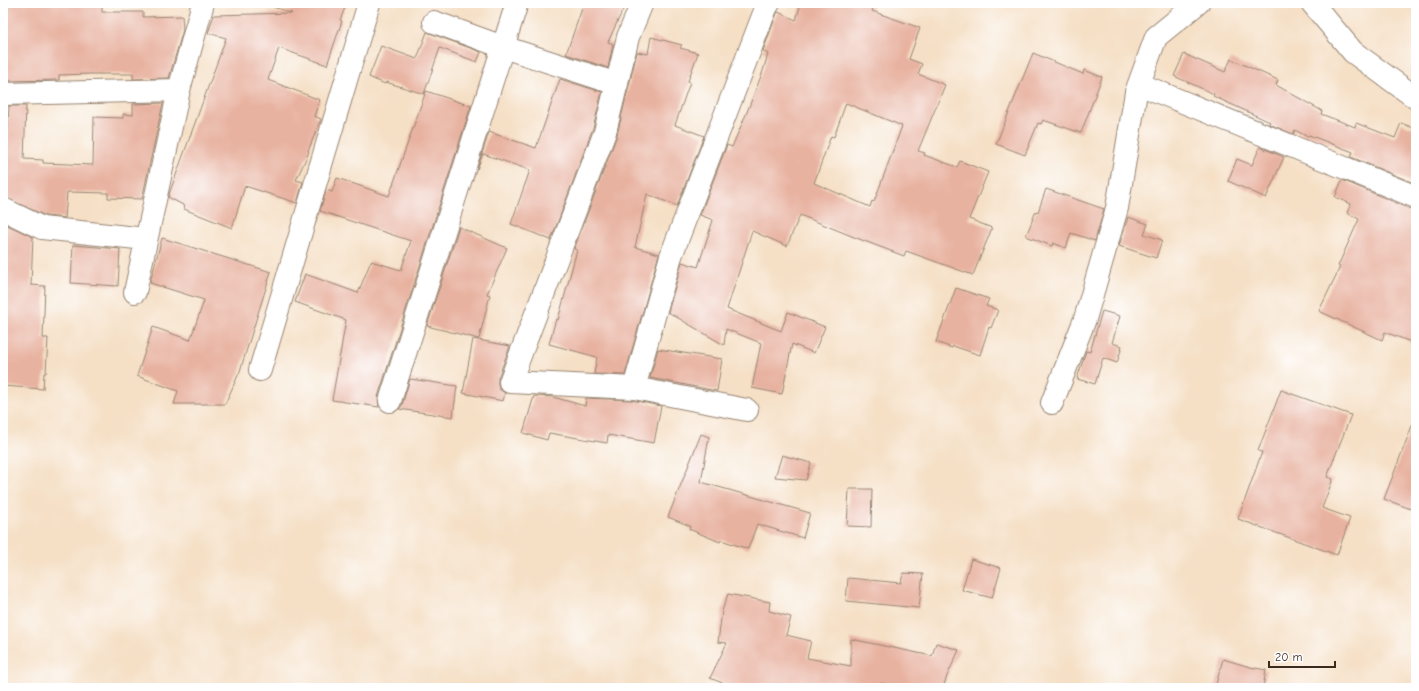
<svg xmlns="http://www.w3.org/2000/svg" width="1419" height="691" font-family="'Comic Neue',sans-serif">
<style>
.building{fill:#e8b2a0;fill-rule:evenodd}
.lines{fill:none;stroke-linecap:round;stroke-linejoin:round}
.minor-casing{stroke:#988472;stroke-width:24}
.minor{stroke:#fff;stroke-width:22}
</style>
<rect width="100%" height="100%" fill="#fff"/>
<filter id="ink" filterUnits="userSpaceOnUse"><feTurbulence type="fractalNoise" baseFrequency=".025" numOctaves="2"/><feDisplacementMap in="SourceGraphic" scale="8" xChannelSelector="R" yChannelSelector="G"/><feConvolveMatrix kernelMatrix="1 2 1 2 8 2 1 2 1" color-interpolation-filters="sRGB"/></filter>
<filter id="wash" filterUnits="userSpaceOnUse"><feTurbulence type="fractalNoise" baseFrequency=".012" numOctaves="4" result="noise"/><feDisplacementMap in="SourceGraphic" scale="16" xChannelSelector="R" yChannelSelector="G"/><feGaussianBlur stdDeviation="0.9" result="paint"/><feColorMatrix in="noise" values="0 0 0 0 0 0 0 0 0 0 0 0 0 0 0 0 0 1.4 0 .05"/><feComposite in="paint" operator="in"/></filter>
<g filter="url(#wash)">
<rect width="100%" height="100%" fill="#f5dfc5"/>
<g id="blocks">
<path class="building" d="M 3,3 L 102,3 L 102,12 L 143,12 L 143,17 L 182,16 L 183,30 L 169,78 L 133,79 L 133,74 L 90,74 L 59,75 L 59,80 L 4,81 Z
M 273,3 L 347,3 L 340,20 L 342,21 L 327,65 L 279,48 L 268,80 L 320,100 L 314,116 L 321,119 L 308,151 L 309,152 L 296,180 L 303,182 L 297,203 L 245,186 L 232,228 L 184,209 L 183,205 L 168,197 L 226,38 L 208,33 L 214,15 L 292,13 L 273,7 Z
M 584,3 L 626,3 L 608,42 L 613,44 L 608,68 L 566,54 Z
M 801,3 L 875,3 L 872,11 L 920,28 L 909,59 L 922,64 L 918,74 L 945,85 L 918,151 L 925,153 L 924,155 L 957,167 L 960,161 L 988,172 L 969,219 L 992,228 L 973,275 L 906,251 L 904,256 L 854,237 L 800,215 L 787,246 L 752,231 L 727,309 L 781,331 L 788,312 L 825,327 L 814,353 L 792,344 L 782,394 L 752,388 L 761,343 L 726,329 L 724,345 L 668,312 L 682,262 L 698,267 L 713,220 L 700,215 L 727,145 L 732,147 L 747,112 L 763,71 L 768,54 L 763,51 L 777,13 L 778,12 L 796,20 ZM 846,103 L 902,126 L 874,202 L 872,201 L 870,207 L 814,183 L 831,136 L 834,137 Z
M 427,32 L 481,52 L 477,62 L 440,48 L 424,94 L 386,82 L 385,84 L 369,77 L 381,46 L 417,59 Z
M 651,37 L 682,45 L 680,48 L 698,53 L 688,81 L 690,82 L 675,125 L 704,136 L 677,206 L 647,194 L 635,247 L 659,254 L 625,375 L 594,374 L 597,357 L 549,344 L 556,319 L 558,320 L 574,261 L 577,250 L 574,249 L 617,135 L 637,52 L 648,54 Z
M 1033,53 L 1083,74 L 1084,70 L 1102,77 L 1081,133 L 1043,120 L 1041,124 L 1038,123 L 1025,155 L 996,144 Z
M 1184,54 L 1225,72 L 1231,59 L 1278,80 L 1276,85 L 1322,111 L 1321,114 L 1355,127 L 1356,123 L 1395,138 L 1401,123 L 1416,129 L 1416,184 L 1351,157 L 1353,152 L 1309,135 L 1308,137 L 1295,130 L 1293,134 L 1269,124 L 1270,122 L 1213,96 L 1214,94 L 1174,76 Z
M 560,79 L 602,92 L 593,128 L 551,240 L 511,224 L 530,170 L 483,154 L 477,169 L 489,132 L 536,148 Z
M 426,91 L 471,106 L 378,397 L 379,407 L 332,400 L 346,320 L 295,302 L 305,274 L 358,293 L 371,261 L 401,270 L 411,241 L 320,211 L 326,190 L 332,192 L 337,178 L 389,196 Z
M 163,103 L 142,199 L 108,198 L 108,193 L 67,192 L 65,218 L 46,216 L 4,197 L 9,106 L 26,106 L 24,159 L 43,160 L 43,163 L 93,165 L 94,117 L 123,118 L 123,114 L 133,115 L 133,104 Z
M 1260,147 L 1284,157 L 1266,198 L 1228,181 L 1237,159 L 1252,165 Z
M 1342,180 L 1411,209 L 1416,209 L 1416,344 L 1385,332 L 1382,340 L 1319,311 L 1340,267 L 1338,266 L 1359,219 L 1347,213 L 1351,204 L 1335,197 Z
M 1046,189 L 1104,209 L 1095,241 L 1071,233 L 1066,248 L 1053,243 L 1052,246 L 1026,236 L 1036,211 L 1038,212 Z
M 1128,217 L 1148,224 L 1144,234 L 1162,240 L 1156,258 L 1119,246 Z
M 3,223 L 33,237 L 31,285 L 45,286 L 43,338 L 48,338 L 46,373 L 44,373 L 43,389 L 3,386 L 5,278 L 3,278 Z
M 459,227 L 507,248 L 487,294 L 490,295 L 479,339 L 427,326 Z
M 162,238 L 271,272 L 240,371 L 225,404 L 174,404 L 178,391 L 137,376 L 153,327 L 190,340 L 204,301 L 204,300 L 150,283 Z
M 73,245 L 120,249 L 118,286 L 71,283 Z
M 956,288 L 989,299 L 986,306 L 998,310 L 991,328 L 989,327 L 980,355 L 953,346 L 952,348 L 936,342 Z
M 1102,311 L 1120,316 L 1112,343 L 1122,346 L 1117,363 L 1103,358 L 1095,384 L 1077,379 L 1086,351 L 1090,352 Z
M 473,339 L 510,346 L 498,378 L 498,384 L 499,389 L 505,393 L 503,401 L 463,393 Z
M 658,349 L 722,359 L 717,391 L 650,378 Z
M 410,379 L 457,386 L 453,417 L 399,409 L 402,405 Z
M 1281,390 L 1351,415 L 1327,477 L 1333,479 L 1322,508 L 1350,518 L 1337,555 L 1238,519 L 1262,452 L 1258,451 Z
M 534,396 L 553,397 L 585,406 L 586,398 L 632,400 L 661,406 L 654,443 L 608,435 L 607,443 L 549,433 L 547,440 L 523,433 Z
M 1415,418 L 1416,418 L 1416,511 L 1384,499 Z
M 701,434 L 709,437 L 701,482 L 810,513 L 803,538 L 757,524 L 748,549 L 721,540 L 720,542 L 689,529 L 690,526 L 668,517 Z
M 782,455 L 811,463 L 806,480 L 775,477 Z
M 849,489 L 872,489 L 871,527 L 847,526 Z
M 971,559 L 1001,568 L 992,598 L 962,590 Z
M 903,573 L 923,574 L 919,608 L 846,601 L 848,578 L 901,583 Z
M 728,594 L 770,602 L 769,611 L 791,617 L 786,635 L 811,641 L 807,658 L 851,666 L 851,639 L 932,656 L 936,643 L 959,650 L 947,676 L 943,688 L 909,688 L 881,683 L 880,688 L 735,688 L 710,678 L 727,643 L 718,642 L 722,611 Z
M 1223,659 L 1250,667 L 1266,670 L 1263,688 L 1215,688 Z"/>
</g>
</g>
<g filter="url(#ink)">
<use href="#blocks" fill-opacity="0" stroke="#988472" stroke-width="1"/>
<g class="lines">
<defs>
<path id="minor" d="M 642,3 L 628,37 L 605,132 L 510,382 L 634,388 L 747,410
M 1312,3 L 1353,52 L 1416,98
M 434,22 L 503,47 L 617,84
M 1139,84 L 1416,197
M 3,94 L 179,90
M 3,209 L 42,228 L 146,239
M 135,292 L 179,90 L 203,3
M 260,370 L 369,3
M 634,388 L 671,256 L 766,8 L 769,3
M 390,401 L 517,3
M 1052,403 L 1085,319 L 1117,208 L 1136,92 L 1156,37 L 1198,3"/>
</defs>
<use href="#minor" class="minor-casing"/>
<use href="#minor" class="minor"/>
</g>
</g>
<rect width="1419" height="691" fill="none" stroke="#fff" stroke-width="16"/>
<path d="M1269 661v6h66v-6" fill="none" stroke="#3b2a1e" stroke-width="2"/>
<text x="1275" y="661" font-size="12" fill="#3b2a1e" stroke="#ffffff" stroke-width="3" paint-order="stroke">20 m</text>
</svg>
